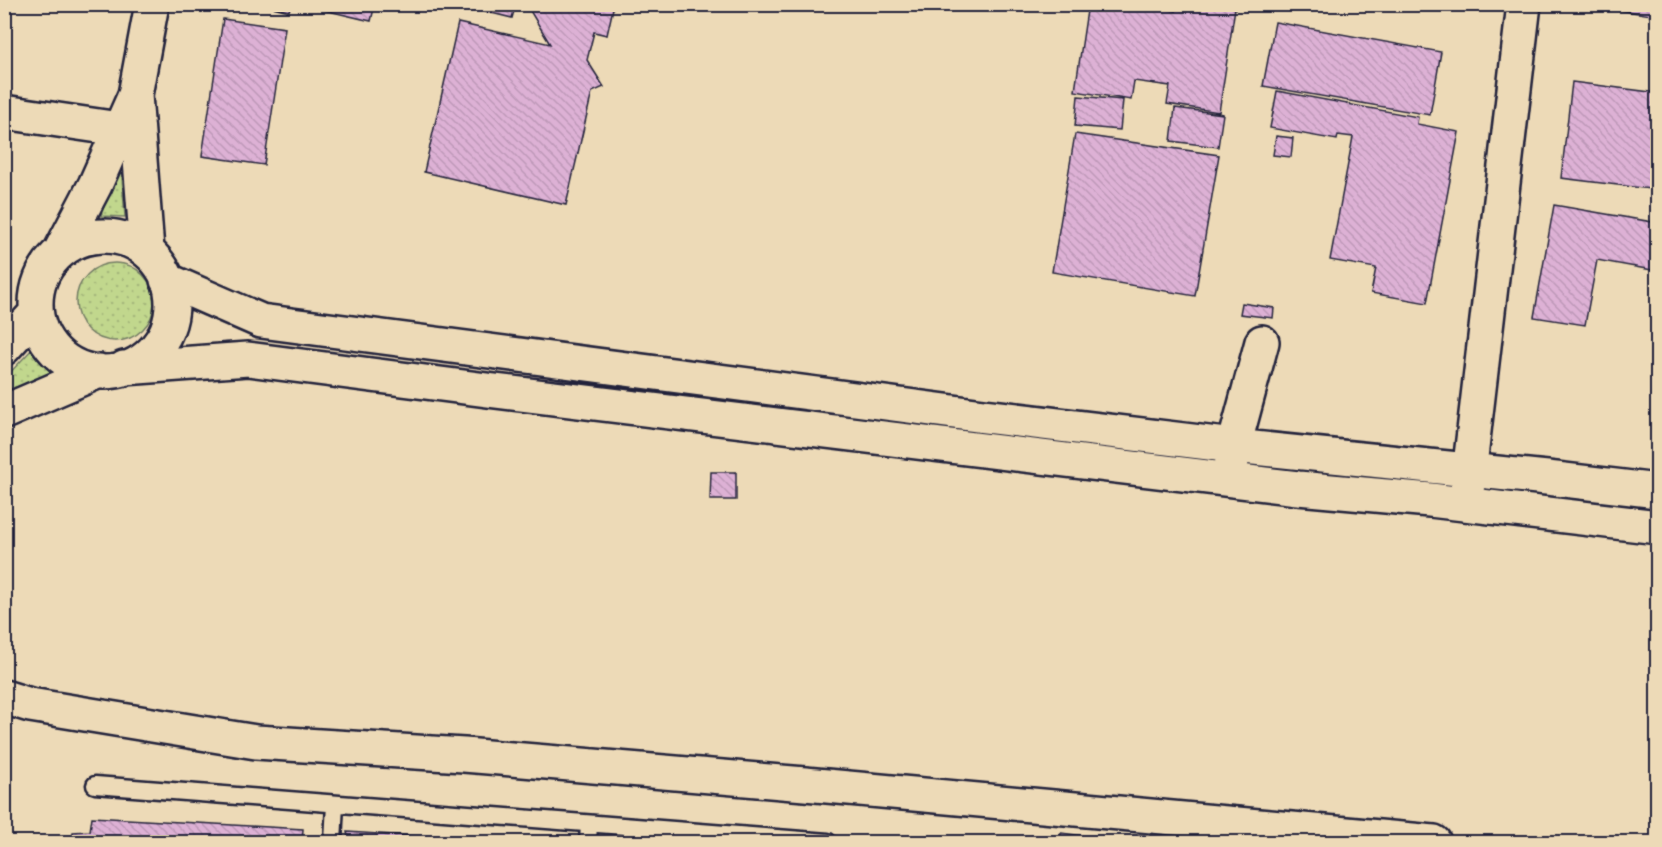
<svg xmlns="http://www.w3.org/2000/svg" width="1662" height="847" font-family="'Indie Flower',sans-serif">
<style>
.grass{fill:url(#grass-dots);stroke:#727c64;stroke-width:1.5}
.building{fill:url(#building-back-hatch);stroke:#22223b;stroke-width:1.5}
.lines{fill:none;stroke-linecap:round;stroke-linejoin:round}
.lane-casing{stroke:#22223b;stroke-width:21}
.street-casing{stroke:#22223b;stroke-width:38}
.secondary-casing{stroke:#22223b;stroke-width:38}
.lane{stroke:#eddab7;stroke-width:16}
.street{stroke:#eddab7;stroke-width:33}
.secondary{stroke:#eddab7;stroke-width:33}
</style>
<defs>
<pattern id="grass-dots" width="8" height="8" patternUnits="userSpaceOnUse" patternTransform="scale(1.5)"><rect width="8" height="8" fill="#c1d78d"/><path d="M2 2h.1M6 6h.1" fill="none" stroke="#a6b87b" stroke-width="1.8" stroke-linecap="round"/></pattern>
<pattern id="building-back-hatch" width="6" height="6" patternUnits="userSpaceOnUse" patternTransform="scale(1.5)"><rect width="6" height="6" fill="#ddb1d5"/><path d="M-1 5l2 2M0 0l6 6M5-1l2 2" fill="none" stroke="#bd98b8"/></pattern>
</defs>
<rect width="100%" height="100%" fill="#eddab7"/>
<filter id="ink" filterUnits="userSpaceOnUse"><feTurbulence type="fractalNoise" baseFrequency=".0167" numOctaves="2"/><feDisplacementMap in="SourceGraphic" scale="12" xChannelSelector="R" yChannelSelector="G"/><feConvolveMatrix kernelMatrix="1 2 1 2 8 2 1 2 1" color-interpolation-filters="sRGB"/></filter>
<g filter="url(#ink)">
<path class="grass" d="M 120,151 L 125,217 L 101,216 Z
M76 302a39 39 0 1 1 78 0a39 39 0 1 1-78 0Z
M 34,347 L 56,371 L 5,396 L 5,378 Z"/>
<path class="building" d="M 260,4 L 291,4 L 289,11 Z
M 308,4 L 375,4 L 371,21 L 307,6 Z
M 455,4 L 516,4 L 512,18 Z
M 526,4 L 614,4 L 607,35 L 594,32 L 587,60 L 604,87 L 592,92 L 566,205 L 424,172 L 458,23 L 550,44 Z
M 1088,4 L 1142,4 L 1176,11 L 1177,4 L 1214,4 L 1235,8 L 1219,112 L 1167,104 L 1170,86 L 1134,81 L 1131,100 L 1075,91 Z
M 1578,4 L 1658,4 L 1658,16 Z
M 223,19 L 285,28 L 264,165 L 202,156 Z
M 1275,22 L 1441,52 L 1430,115 L 1263,86 Z
M 1572,82 L 1658,93 L 1658,190 L 1561,178 Z
M 1277,91 L 1418,117 L 1417,124 L 1459,132 L 1427,303 L 1371,293 L 1376,268 L 1330,260 L 1353,137 L 1338,135 L 1337,140 L 1270,128 Z
M 1078,96 L 1123,100 L 1120,130 L 1075,126 Z
M 1175,108 L 1223,114 L 1218,147 L 1171,141 Z
M 1075,134 L 1219,155 L 1195,296 L 1052,272 Z
M 1276,136 L 1293,138 L 1291,157 L 1273,155 Z
M 1554,205 L 1658,223 L 1658,271 L 1597,260 L 1585,325 L 1534,317 Z
M 1242,303 L 1274,308 L 1273,318 L 1240,314 Z
M 711,472 L 736,472 L 736,500 L 710,500 Z
M 92,817 L 303,829 L 302,842 L 72,842 L 73,832 L 90,831 Z
M 347,832 L 504,842 L 349,842 Z
M 1061,833 L 1083,836 L 1082,842 L 1060,842 Z"/>
<g class="lines">
<defs>
<path id="lane" d="M 95,785 L 828,842
M 333,842 L 335,804
M 588,842 L 589,824"/>
<path id="street" d="M 4,112 L 119,129
M 1230,475 L 1234,446 L 1262,342
M 4,697 L 30,705 L 256,742 L 464,755 L 805,784 L 1434,842"/>
<path id="secondary" d="M 135,95 L 152,4
M36 304a68 68 0 1 1 136 0a68 68 0 1 1-136 0Z
M 61,250 L 95,185 L 135,95 L 147,250
M 167,280 L 261,321 L 984,416 L 1234,446 L 1547,478 L 1658,491
M 4,348 L 35,314
M 124,368 L 248,359 L 487,390 L 1298,488 L 1430,500 L 1658,527
M 4,412 L 99,371
M 1467,491 L 1524,4"/>
</defs>
<use href="#lane" class="lane-casing"/>
<use href="#street" class="street-casing"/>
<use href="#secondary" class="secondary-casing"/>
<use href="#lane" class="lane"/>
<use href="#street" class="street"/>
<use href="#secondary" class="secondary"/>
</g>
</g>
<rect width="1662" height="847" fill="none" stroke="#eddab7" stroke-width="24"/>
<rect x="12" y="12" width="1638" height="823" fill="none" stroke="#22223b" stroke-width="2" filter="url(#ink)"/>
</svg>
